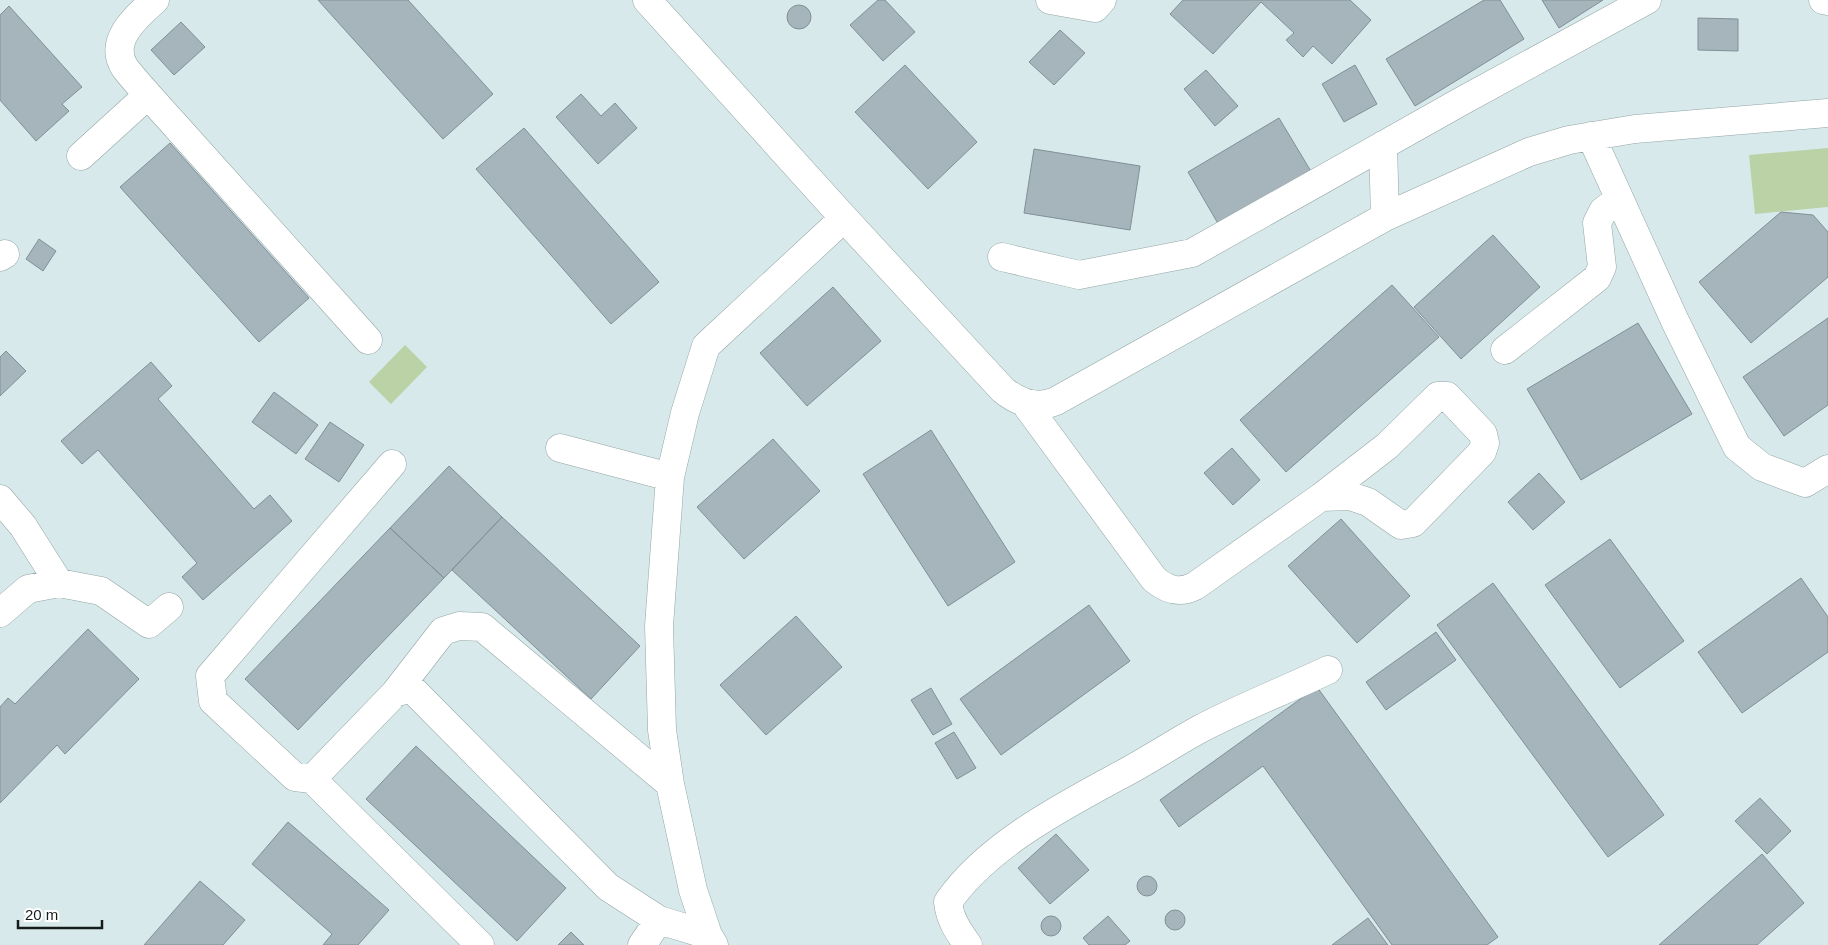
<svg xmlns="http://www.w3.org/2000/svg" width="1828" height="945" font-family="Arial,sans-serif">
<style>
.green{fill:#bad2a5}
.building{fill:#a6b4bc;stroke:#818f97}
.lines{fill:none;stroke-linecap:round;stroke-linejoin:round}
.minor-casing{stroke:#94a5a5;stroke-width:29}
.minor{stroke:#fff;stroke-width:28}
</style>
<rect width="100%" height="100%" fill="#d7e9ea"/>
<path class="green" d="M 1828,148 L 1828,207 L 1755,214 L 1749,155 Z
M 405,345 L 427,367 L 391,404 L 369,382 Z"/>
<path class="building" d="M 318,0 L 408,0 L 493,94 L 443,139 Z
M 878,0 L 885,0 L 915,32 L 883,61 L 850,25 Z
M 1183,0 L 1350,0 L 1371,20 L 1332,64 L 1313,46 L 1303,57 L 1286,40 L 1294,33 L 1261,2 L 1213,54 L 1170,14 Z
M 1484,0 L 1500,0 L 1524,39 L 1415,106 L 1386,59 Z
M 1542,0 L 1603,0 L 1559,28 Z
M787 17a12 12 0 1 1 24 0a12 12 0 1 1-24 0Z
M 9,6 L 82,87 L 62,104 L 69,111 L 36,141 L 0,100 L 0,15 Z
M 1698,18 L 1738,19 L 1738,51 L 1698,50 Z
M 181,22 L 205,47 L 174,75 L 151,50 Z
M 1060,30 L 1085,53 L 1054,85 L 1029,62 Z
M 905,65 L 977,142 L 928,189 L 855,112 Z
M 1355,65 L 1377,104 L 1344,122 L 1322,84 Z
M 1206,70 L 1238,106 L 1215,126 L 1184,89 Z
M 581,94 L 601,116 L 615,103 L 637,128 L 598,164 L 556,117 Z
M 1279,118 L 1312,173 L 1220,227 L 1188,172 Z
M 524,128 L 659,282 L 611,324 L 476,169 Z
M 170,143 L 309,298 L 259,342 L 120,187 Z
M 1034,149 L 1140,166 L 1130,230 L 1024,213 Z
M 1781,212 L 1813,215 L 1828,232 L 1828,277 L 1751,343 L 1699,282 Z
M 1493,235 L 1540,287 L 1461,359 L 1414,307 Z
M 39,239 L 56,251 L 43,271 L 26,259 Z
M 1392,285 L 1439,337 L 1286,472 L 1240,420 Z
M 833,287 L 881,341 L 807,406 L 760,353 Z
M 1828,318 L 1828,405 L 1784,436 L 1743,377 Z
M 1638,323 L 1692,414 L 1581,480 L 1527,389 Z
M 6,351 L 26,371 L 0,396 L 0,357 Z
M 151,362 L 172,386 L 158,399 L 254,509 L 270,495 L 292,521 L 203,600 L 182,577 L 197,563 L 98,450 L 82,464 L 61,441 Z
M 274,392 L 318,425 L 296,454 L 252,422 Z
M 330,422 L 364,445 L 339,482 L 305,459 Z
M 931,430 L 1015,562 L 948,606 L 863,474 Z
M 773,439 L 820,491 L 744,559 L 697,507 Z
M 1232,448 L 1260,480 L 1233,505 L 1204,473 Z
M 449,466 L 502,517 L 444,578 L 390,528 Z
M 1539,473 L 1565,502 L 1533,530 L 1508,502 Z
M 502,517 L 640,646 L 591,699 L 452,570 Z
M 1341,519 L 1410,596 L 1357,643 L 1288,566 Z
M 390,528 L 444,578 L 298,730 L 245,679 Z
M 1610,539 L 1684,641 L 1620,688 L 1545,585 Z
M 1801,578 L 1828,617 L 1828,652 L 1742,713 L 1698,652 Z
M 1493,583 L 1664,815 L 1608,857 L 1437,625 Z
M 1089,605 L 1130,661 L 1001,755 L 960,699 Z
M 796,616 L 842,667 L 766,735 L 720,685 Z
M 88,629 L 139,679 L 65,754 L 57,745 L 0,803 L 0,707 L 8,698 L 15,704 Z
M 1436,632 L 1456,660 L 1386,710 L 1366,682 Z
M 1317,687 L 1498,937 L 1487,945 L 1392,945 L 1263,766 L 1179,827 L 1160,800 Z
M 931,688 L 952,724 L 933,735 L 911,700 Z
M 954,732 L 976,768 L 957,779 L 935,743 Z
M 416,746 L 566,888 L 517,941 L 366,799 Z
M 1760,798 L 1791,831 L 1767,854 L 1735,821 Z
M 288,822 L 389,910 L 358,945 L 323,945 L 332,934 L 252,864 Z
M 1056,834 L 1089,870 L 1050,904 L 1018,868 Z
M 1762,854 L 1804,903 L 1757,945 L 1659,945 Z
M1137 886a10 10 0 1 1 20 0a10 10 0 1 1-20 0Z
M 200,881 L 245,920 L 223,945 L 144,945 Z
M1165 920a10 10 0 1 1 20 0a10 10 0 1 1-20 0Z
M1041 926a10 10 0 1 1 20 0a10 10 0 1 1-20 0Z
M 1108,916 L 1130,941 L 1125,945 L 1089,945 L 1083,938 Z
M 1368,918 L 1388,945 L 1332,945 Z
M 571,932 L 584,945 L 558,945 Z"/>
<g class="lines">
<defs>
<path id="minor" d="M 647,0 L 844,218 L 1003,390 C 1019,403 1038,409 1056,401 L 1385,217 L 1529,152 L 1569,140 L 1635,129 L 1828,113
M 1050,0 L 1095,8 L 1102,0
M 1823,0 L 1828,1
M 148,95 L 368,340
M 1591,136 L 1675,321 L 1737,447 L 1762,467 L 1805,483 L 1828,469
M 1383,145 L 1385,217
M 81,156 L 148,95 C 140,86 132,77 125,68 C 107,41 137,16 155,0
M 0,257 L 5,254
M 1002,257 L 1079,275 L 1192,253 L 1460,102 L 1647,0
M 1505,350 L 1597,278 L 1602,267 L 1597,223 L 1603,211 L 1619,199
M 1024,402 L 1154,579 C 1167,590 1179,594 1195,586 L 1321,497 L 1387,446 L 1438,396 L 1447,396 L 1483,434 L 1485,443 L 1482,452 L 1413,523 L 1401,525 L 1368,502 L 1350,496 L 1321,497
M 560,448 L 670,477
M 392,464 L 210,676 L 213,701 L 295,777 L 312,779 L 395,693 L 411,688 L 608,887 L 659,920 L 708,935
M 0,499 L 23,526 L 59,583
M 0,613 L 28,589 L 59,583 L 101,591 L 149,624 L 169,607
M 395,693 L 443,631 L 459,626 L 482,627 L 670,784
M 312,779 L 480,945
M 642,945 L 659,920
M 714,945 L 708,935 L 693,890 L 670,784 L 662,730 L 659,626 L 670,477 L 685,413 L 706,346 L 844,218
M 968,945 C 958,931 950,920 948,902 C 988,844 1067,804 1128,771 C 1152,758 1176,742 1200,729 C 1242,707 1286,690 1328,670"/>
</defs>
<use href="#minor" class="minor-casing"/>
<use href="#minor" class="minor"/>
</g>
<path d="M18 920v8h84v-8" fill="none" stroke="#161c1c" stroke-width="2.5"/>
<text x="25" y="920" font-size="15" fill="#161c1c" stroke="#ffffff" stroke-width="4" paint-order="stroke">20 m</text>
</svg>
